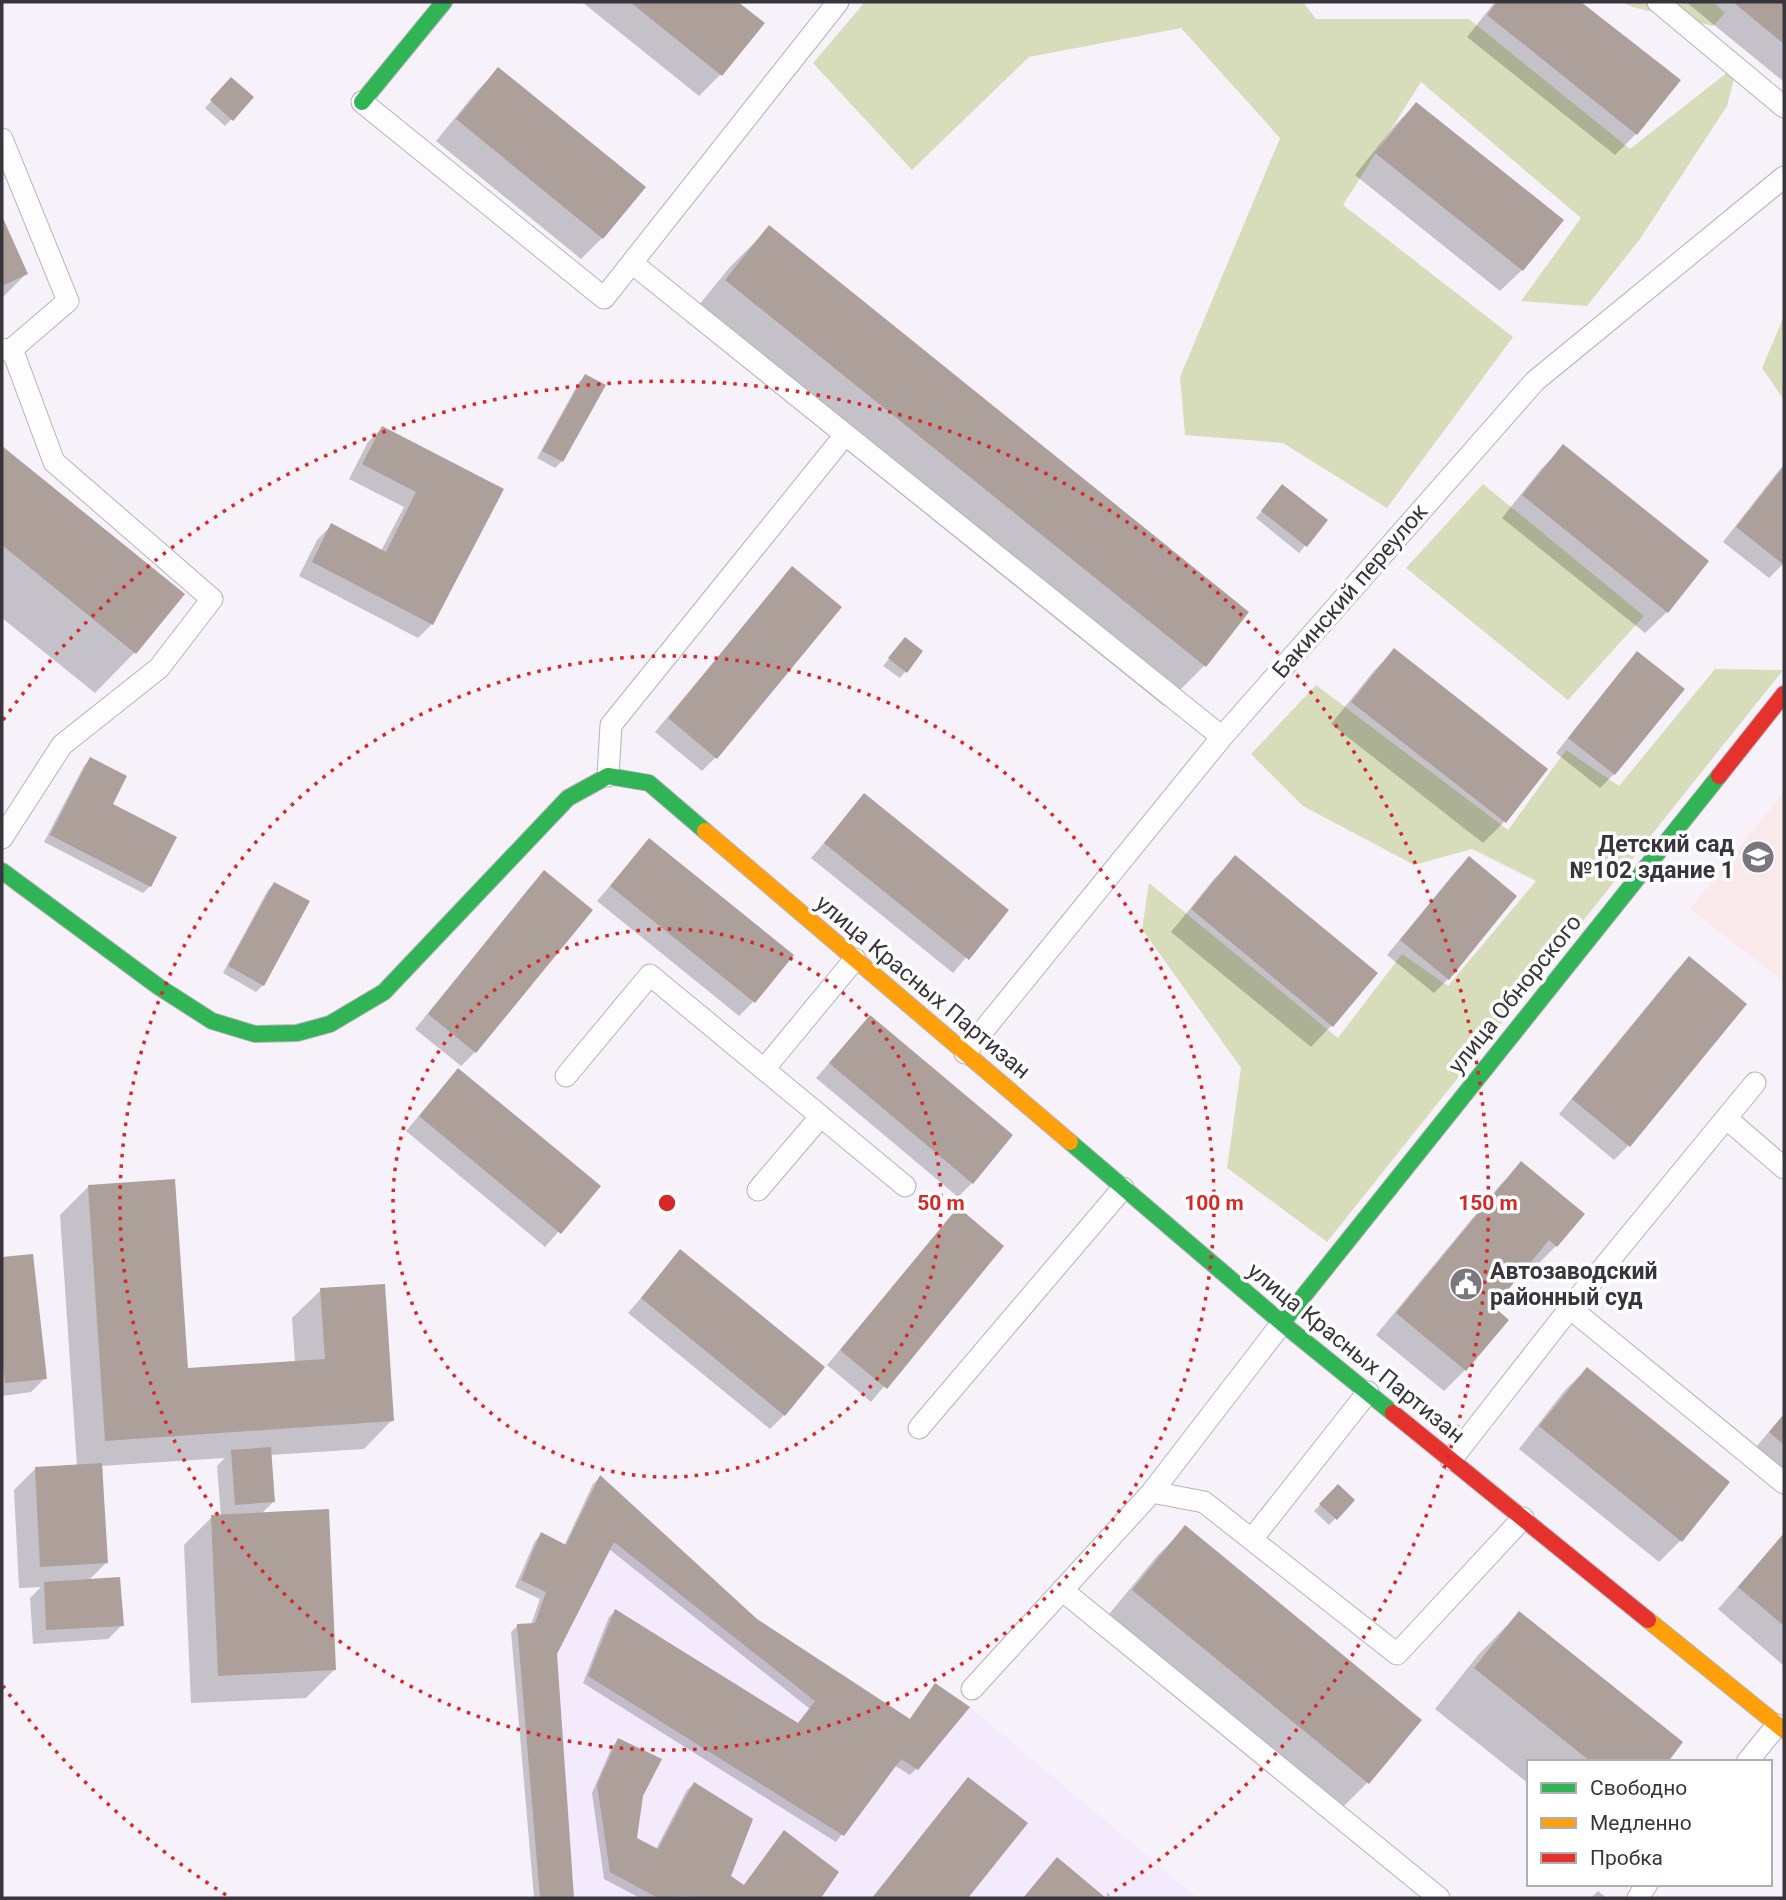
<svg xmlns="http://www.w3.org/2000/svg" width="1786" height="1900" font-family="Roboto,sans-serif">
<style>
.built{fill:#f3eafc}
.education{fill:#fae9eb}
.forest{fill:#d7ddba}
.shadow{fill:#0003}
.building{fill:#ada09a}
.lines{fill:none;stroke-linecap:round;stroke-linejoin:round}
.lane-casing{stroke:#b6b2b8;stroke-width:23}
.fast-casing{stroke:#b6b2b8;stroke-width:18}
.slow-casing{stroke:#b6b2b8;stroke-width:18}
.jam-casing{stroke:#b6b2b8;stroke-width:18}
.lane{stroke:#fefdfe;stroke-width:21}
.fast{stroke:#30b455;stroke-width:16}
.slow{stroke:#ff9f0a;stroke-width:16}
.jam{stroke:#e5322d;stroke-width:16}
.ring{fill:none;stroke:#d62828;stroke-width:3.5;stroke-dasharray:3.5 7}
.labels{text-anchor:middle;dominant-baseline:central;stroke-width:7;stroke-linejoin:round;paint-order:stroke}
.street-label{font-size:23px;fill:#39353d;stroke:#fff}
.poi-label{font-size:23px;font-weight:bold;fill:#39353d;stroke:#fff;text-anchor:end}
.centre{fill:#d62828;stroke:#fff;stroke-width:3.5}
.ring-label{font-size:21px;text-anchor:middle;font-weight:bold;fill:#d62828;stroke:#fff;stroke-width:7;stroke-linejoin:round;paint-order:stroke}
</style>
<rect width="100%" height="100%" fill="#f7f2fa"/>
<path class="built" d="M 600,1475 L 757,1619 L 910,1719 L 935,1683 L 970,1707 L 1198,1898 L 540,1898 L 517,1624 L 535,1623 L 546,1593 L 521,1580 L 541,1532 L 566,1545 Z"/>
<path class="education" d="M 1784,792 L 1784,982 L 1690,909 Z"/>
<path class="forest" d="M 865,2 L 1303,2 L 1316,19 L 1469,19 L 1630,149 L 1738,64 L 1727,106 L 1640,239 L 1587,306 L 1521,301 L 1581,218 L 1421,82 L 1343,205 L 1513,337 L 1387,508 L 1283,443 L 1185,435 L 1180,377 L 1280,138 L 1181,28 L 1029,57 L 912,170 L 813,63 Z
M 1623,2 L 1714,2 L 1725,13 L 1713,26 L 1632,7 Z
M 1784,316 L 1784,400 L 1762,368 Z
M 1483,484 L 1644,616 L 1568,700 L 1406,568 Z
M 1715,669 L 1783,670 L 1327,1242 L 1227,1168 L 1241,1068 L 1142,929 L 1149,883 L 1338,1038 L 1402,954 L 1448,986 L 1536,881 L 1472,849 L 1414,865 L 1303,806 L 1251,754 L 1316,685 L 1508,830 L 1566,750 L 1619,786 Z"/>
<path class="shadow" d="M 582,2 L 735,2 L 762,24 L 720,75 L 699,96 Z
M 1495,2 L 1579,2 L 1678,81 L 1636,134 L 1615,155 L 1467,37 Z
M 1686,2 L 1784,2 L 1784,82 Z
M 498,70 L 602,238 L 581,259 L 436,141 L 477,91 Z
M 225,86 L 252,97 L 225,126 L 205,108 Z
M 1416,104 L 1522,270 L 1500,291 L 1355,175 L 1395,125 Z
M 2,220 L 26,274 L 2,298 Z
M 769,228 L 1247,612 L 1204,666 L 1164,706 L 686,321 L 729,268 Z
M 585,376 L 603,386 L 562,461 L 555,468 L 537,458 L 579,382 Z
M 382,428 L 501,490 L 432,624 L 418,638 L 299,576 L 317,540 L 331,526 L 381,551 L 404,507 L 349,479 L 368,442 Z
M 1564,447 L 1667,612 L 1645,633 L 1502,518 L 1542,468 Z
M 2,449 L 182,594 L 135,652 L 95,693 L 2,618 Z
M 1784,464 L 1784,563 L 1769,578 L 1723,542 Z
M 1276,493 L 1326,521 L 1299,553 L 1256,518 Z
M 792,569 L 716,757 L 702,771 L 655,732 Z
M 899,646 L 906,671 L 900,678 L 883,666 Z
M 1394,650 L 1546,770 L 1504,822 L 1483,843 L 1331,724 L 1373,672 Z
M 1637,654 L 1682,689 L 1614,774 L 1600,788 L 1556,753 L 1623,668 Z
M 90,759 L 110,805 L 174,838 L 150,886 L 143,893 L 44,842 L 84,766 Z
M 864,796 L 1006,910 L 953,973 L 811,858 Z
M 649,840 L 753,1002 L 739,1016 L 597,901 Z
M 1235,858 L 1332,1025 L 1311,1047 L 1171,932 L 1214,879 Z
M 1469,858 L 1515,896 L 1448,979 L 1434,993 L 1387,955 L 1455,872 Z
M 544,873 L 590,910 L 475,1052 L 461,1066 L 415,1029 L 530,887 Z
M 274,884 L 263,985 L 256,992 L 223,973 L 268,890 Z
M 1689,958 L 1628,1146 L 1614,1160 L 1559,1114 L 1675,972 Z
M 870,1017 L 972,1183 L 958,1197 L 816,1078 Z
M 458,1070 L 598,1186 L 545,1247 L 406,1131 Z
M 1522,1164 L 1556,1246 L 1535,1267 L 1529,1262 L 1491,1307 L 1465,1370 L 1444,1391 L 1376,1335 L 1500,1185 Z
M 89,1186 L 186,1370 L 295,1363 L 292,1318 L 321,1290 L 392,1420 L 364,1449 L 270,1455 L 274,1501 L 260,1515 L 334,1670 L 306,1698 L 191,1703 L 184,1545 L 212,1517 L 221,1517 L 217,1466 L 225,1458 L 100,1466 L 106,1563 L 88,1581 L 122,1625 L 108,1639 L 33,1644 L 30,1598 L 41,1587 L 19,1588 L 14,1490 L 35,1469 L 77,1466 L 60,1215 Z
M 958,1210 L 1002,1246 L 871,1402 L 827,1365 Z
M 681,1251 L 784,1415 L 770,1429 L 628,1313 Z
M 32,1256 L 45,1378 L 31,1392 L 2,1396 L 2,1259 Z
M 1587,1369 L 1681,1540 L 1659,1562 L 1519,1449 L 1565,1390 Z
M 1784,1414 L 1784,1470 L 1756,1447 Z
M 600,1477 L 756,1620 L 909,1720 L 929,1692 L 916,1769 L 910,1775 L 894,1765 L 836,1842 L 583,1683 L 609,1617 L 616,1611 L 797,1725 L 810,1709 L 609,1549 L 555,1653 L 572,1898 L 534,1898 L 511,1632 L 518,1625 L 531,1625 L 540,1599 L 515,1587 L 535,1541 L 542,1534 L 564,1546 L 593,1484 Z
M 1338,1486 L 1353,1500 L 1329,1525 L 1314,1511 Z
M 1185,1528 L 1420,1720 L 1367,1783 L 1339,1811 L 1105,1619 L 1157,1556 Z
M 1784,1534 L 1784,1666 L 1718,1609 Z
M 1519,1613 L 1666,1762 L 1529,1762 L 1529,1784 L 1435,1709 L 1479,1654 Z
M 618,1740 L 641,1796 L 635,1839 L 656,1849 L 687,1790 L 694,1784 L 728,1876 L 743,1886 L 784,1832 L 836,1872 L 819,1898 L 640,1898 L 604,1879 L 592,1793 L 612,1747 Z
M 1598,1891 L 1607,1898 L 1591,1898 Z"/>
<path class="building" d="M 630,2 L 738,2 L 765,23 L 722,76 Z
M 1497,2 L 1581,2 L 1681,80 L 1637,135 L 1487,15 Z
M 1733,2 L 1784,2 L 1784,44 Z
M 498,67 L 646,187 L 603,239 L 456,119 Z
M 231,77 L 254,97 L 233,121 L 210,100 Z
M 1416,102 L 1564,220 L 1523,271 L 1375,153 Z
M 2,216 L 28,274 L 2,286 Z
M 769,225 L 1249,612 L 1206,667 L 725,280 Z
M 585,374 L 606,385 L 563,462 L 542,451 Z
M 382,426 L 504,489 L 433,625 L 312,562 L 331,523 L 386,552 L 416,492 L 362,464 Z
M 1563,444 L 1709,561 L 1668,613 L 1522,495 Z
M 2,446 L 185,594 L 136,654 L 2,545 Z
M 1784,466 L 1784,565 L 1736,527 Z
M 1282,484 L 1328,520 L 1307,547 L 1261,511 Z
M 792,566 L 842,607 L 717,759 L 668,718 Z
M 905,637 L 923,651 L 907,673 L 888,658 Z
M 1394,648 L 1548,769 L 1506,823 L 1351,702 Z
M 1637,651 L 1685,689 L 1615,775 L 1568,738 Z
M 90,757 L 127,776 L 113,804 L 177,837 L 151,887 L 50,835 Z
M 864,793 L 1009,910 L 969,960 L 824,843 Z
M 649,838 L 794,955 L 755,1003 L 610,886 Z
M 1235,855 L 1378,973 L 1333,1027 L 1191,909 Z
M 1469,856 L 1517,896 L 1449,980 L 1400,940 Z
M 544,870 L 593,910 L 476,1053 L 428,1014 Z
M 274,882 L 310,901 L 264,986 L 228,966 Z
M 1689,956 L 1747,1004 L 1630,1147 L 1572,1099 Z
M 870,1015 L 1013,1135 L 973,1184 L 829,1063 Z
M 458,1068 L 601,1186 L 561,1234 L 419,1116 Z
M 1521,1161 L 1585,1214 L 1557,1247 L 1549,1240 L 1494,1307 L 1509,1320 L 1466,1371 L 1396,1313 Z
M 175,1179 L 188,1368 L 325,1359 L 320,1288 L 385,1284 L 394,1421 L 105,1441 L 88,1185 Z
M 958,1207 L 1004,1246 L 887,1389 L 840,1350 Z
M 680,1249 L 825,1367 L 785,1416 L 641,1298 Z
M 33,1254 L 47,1379 L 5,1383 L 2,1350 L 2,1257 Z
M 1587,1367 L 1730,1482 L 1682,1542 L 1539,1426 Z
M 1784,1414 L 1784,1445 L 1769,1432 Z
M 271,1447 L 275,1502 L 235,1505 L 231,1450 Z
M 102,1463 L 108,1563 L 40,1567 L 35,1467 Z
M 600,1475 L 757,1619 L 910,1719 L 935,1683 L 970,1707 L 918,1770 L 901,1759 L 844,1836 L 588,1676 L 615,1609 L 798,1723 L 815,1701 L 614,1542 L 557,1654 L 574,1898 L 540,1898 L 517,1624 L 535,1623 L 546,1592 L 521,1580 L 541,1532 L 566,1545 Z
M 1338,1484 L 1355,1500 L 1337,1520 L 1319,1504 Z
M 329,1509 L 336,1670 L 218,1676 L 211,1515 Z
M 1185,1525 L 1422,1720 L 1369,1784 L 1132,1590 Z
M 1784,1533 L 1784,1626 L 1738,1587 Z
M 120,1577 L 124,1626 L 46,1630 L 44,1582 Z
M 1519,1611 L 1683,1742 L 1668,1762 L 1591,1762 L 1474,1668 Z
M 618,1738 L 662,1759 L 643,1796 L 637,1838 L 658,1849 L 694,1782 L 753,1819 L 731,1876 L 744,1885 L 784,1830 L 839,1872 L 821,1898 L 692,1898 L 689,1896 L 658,1898 L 610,1872 L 597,1785 Z
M 968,1777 L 1028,1823 L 968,1898 L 872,1898 Z
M 1057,1857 L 1106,1898 L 1023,1898 Z"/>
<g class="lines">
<defs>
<path id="lane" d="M 1658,2 L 1784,107
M 362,102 L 604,298 L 838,2
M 2,139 L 68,301 L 12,349 L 2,350
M 632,263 L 1222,737
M 608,776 L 611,725 L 845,435
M 2,838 L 62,745 L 159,668 L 212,599 L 54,462 L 12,349
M 965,1053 L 1222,737 L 1535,381 L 1784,177
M 765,1068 L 855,959
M 566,1076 L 650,975 L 905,1186
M 1726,1118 L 1784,1168
M 758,1190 L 821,1116
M 1570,1308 L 1784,1483
M 919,1428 L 1123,1188
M 1451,1460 L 1570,1308 L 1755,1083
M 1152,1492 L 1204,1502 L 1397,1654 L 1523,1518
M 1252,1539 L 1368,1392
M 1062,1590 L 1439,1898
M 972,1689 L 1152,1492 L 1282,1323
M 1747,1762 L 1777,1725
M 1638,1898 L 1647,1884"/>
<path id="fast" d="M 362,102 L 444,2
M 2,871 L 159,987 L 212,1021 L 255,1034 L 297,1033 L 330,1024 L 384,992 L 568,798 L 608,776 L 649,783 L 705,831
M 1070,1142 L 1282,1323 L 1393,1413
M 1282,1323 L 1719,776"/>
<path id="slow" d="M 705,831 L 1070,1142
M 1648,1620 L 1784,1730"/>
<path id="jam" d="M 1719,776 L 1784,694
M 1393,1413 L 1648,1620"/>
</defs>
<use href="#lane" class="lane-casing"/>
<use href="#fast" class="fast-casing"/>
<use href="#slow" class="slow-casing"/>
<use href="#jam" class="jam-casing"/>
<use href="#lane" class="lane"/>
<use href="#fast" class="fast"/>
<use href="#slow" class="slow"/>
<use href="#jam" class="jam"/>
</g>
<g class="ring">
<circle cx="667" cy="1203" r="274"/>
<circle cx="667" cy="1203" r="547"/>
<path d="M226 1895A821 821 0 0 1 3 1686M3 720A821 821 0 1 1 1108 1895"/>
</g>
<defs>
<symbol id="school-disc" viewBox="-11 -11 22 22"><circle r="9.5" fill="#7c777f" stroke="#fff"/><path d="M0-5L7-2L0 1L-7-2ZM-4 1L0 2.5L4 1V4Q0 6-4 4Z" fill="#fff"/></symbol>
<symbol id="civic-disc" viewBox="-11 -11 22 22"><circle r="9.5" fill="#7c777f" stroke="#fff"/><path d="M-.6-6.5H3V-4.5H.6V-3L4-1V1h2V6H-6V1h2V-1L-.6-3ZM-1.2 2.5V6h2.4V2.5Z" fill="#fff"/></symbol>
</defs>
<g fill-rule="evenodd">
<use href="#school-disc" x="1739" y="838" width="38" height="38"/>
<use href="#civic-disc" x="1447" y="1265" width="38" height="38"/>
</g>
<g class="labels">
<g class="street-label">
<text transform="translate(1350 591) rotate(-49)">Бакинский переулок</text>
<text transform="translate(923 987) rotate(40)">улица Красных Партизан</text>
<text transform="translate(1515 994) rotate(-51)">улица Обнорского</text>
<text transform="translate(1356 1353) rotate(39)">улица Красных Партизан</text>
</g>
<g class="poi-label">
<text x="1734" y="844">Детский сад<tspan x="1734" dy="26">№102 здание 1</tspan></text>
<text x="1490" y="1271" text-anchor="start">Автозаводский<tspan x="1490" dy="26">районный суд</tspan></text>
</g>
</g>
<circle cx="667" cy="1203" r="10" class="centre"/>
<g class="ring-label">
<text x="941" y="1210">50 m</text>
<text x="1214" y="1210">100 m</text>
<text x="1488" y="1210">150 m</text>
</g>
<rect width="1786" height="1900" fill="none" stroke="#39353d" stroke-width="7"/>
<rect x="1527" y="1760" width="245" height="126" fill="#ffffff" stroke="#b0aeb1" stroke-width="2"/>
<rect x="1541" y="1783" width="35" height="10" fill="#30b455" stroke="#b0aeb1" stroke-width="2"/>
<text x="1590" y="1795" font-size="21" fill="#39353d">Свободно</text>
<rect x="1541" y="1818" width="35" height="10" fill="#ff9f0a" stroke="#b0aeb1" stroke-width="2"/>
<text x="1590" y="1830" font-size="21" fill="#39353d">Медленно</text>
<rect x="1541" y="1853" width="35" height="10" fill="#e5322d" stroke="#b0aeb1" stroke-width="2"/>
<text x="1590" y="1865" font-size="21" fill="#39353d">Пробка</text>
</svg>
